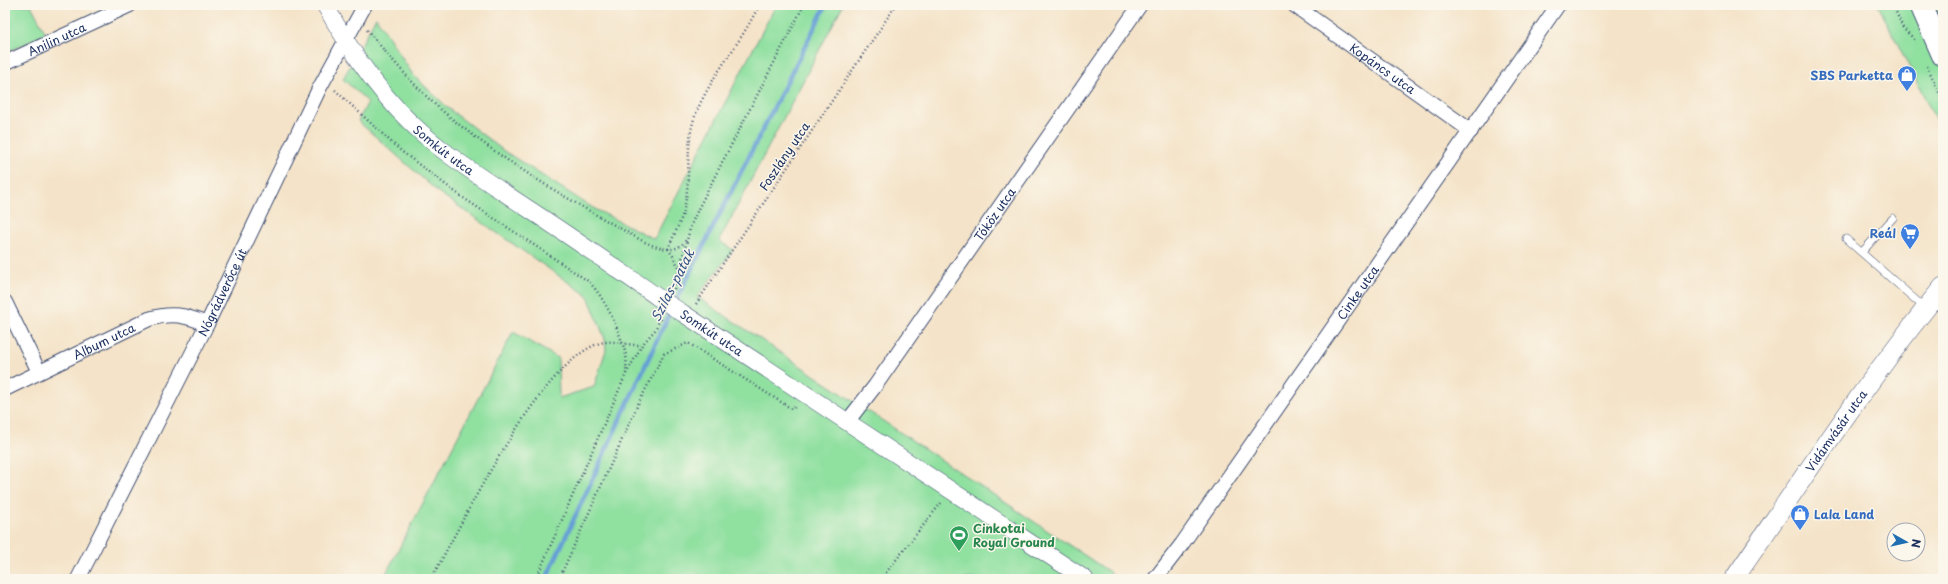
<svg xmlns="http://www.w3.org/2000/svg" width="1948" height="584" font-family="'Playpen Sans',sans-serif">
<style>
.green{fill:#90e0a0;stroke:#56887f}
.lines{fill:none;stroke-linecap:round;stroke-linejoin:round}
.stream{stroke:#669fd5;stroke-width:4.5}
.service-casing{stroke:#3c4a6e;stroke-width:8}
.minor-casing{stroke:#3c4a6e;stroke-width:16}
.tertiary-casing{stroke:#3c4a6e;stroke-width:18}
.secondary-casing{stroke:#3c4a6e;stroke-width:20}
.primary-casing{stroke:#3c4a6e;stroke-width:24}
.path{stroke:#3c4a6e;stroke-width:2.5;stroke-dasharray:1 3;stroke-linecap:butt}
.service{stroke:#fff;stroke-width:7}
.minor{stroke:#fff;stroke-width:14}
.tertiary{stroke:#fff;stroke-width:17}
.secondary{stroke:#fff;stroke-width:19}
.primary{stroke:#fff;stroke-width:22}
.tertiary-bridge-casing{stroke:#3c4a6e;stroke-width:18;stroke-linecap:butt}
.tertiary-bridge{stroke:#fff;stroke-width:17}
.labels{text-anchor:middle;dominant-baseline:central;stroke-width:3;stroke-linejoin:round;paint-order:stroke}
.street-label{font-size:12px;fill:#1b2f5e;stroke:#fbf7ec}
.shop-label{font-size:12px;font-weight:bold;fill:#366cbe;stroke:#fbf7ec;text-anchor:end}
.leisure-label{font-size:12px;font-weight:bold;fill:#27864d;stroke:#fbf7ec;text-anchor:start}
.water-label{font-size:13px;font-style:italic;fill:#355688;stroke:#fbf7ec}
</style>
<rect width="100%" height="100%" fill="#fbf7ec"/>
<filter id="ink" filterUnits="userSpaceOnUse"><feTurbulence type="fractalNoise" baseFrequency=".025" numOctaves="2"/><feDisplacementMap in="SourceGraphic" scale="8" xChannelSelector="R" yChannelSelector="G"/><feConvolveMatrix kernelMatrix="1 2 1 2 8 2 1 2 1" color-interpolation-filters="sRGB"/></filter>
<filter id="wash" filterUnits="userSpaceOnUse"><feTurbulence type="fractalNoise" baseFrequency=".012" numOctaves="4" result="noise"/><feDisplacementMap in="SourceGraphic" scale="16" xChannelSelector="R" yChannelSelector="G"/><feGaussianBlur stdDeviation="0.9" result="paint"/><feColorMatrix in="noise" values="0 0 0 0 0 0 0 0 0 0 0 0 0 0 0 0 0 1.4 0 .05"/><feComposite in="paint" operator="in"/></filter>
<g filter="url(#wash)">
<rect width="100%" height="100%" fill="#f4e3c8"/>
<path class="green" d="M 5,5 L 31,5 L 46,34 L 5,53 Z
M 776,5 L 843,5 L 719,241 L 733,250 L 697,297 L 1120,579 L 383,579 L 513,332 L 558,358 L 559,398 L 594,387 L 606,350 L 605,339 L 588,296 L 438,192 L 358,121 L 368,102 L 343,79 L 376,17 L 413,75 L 449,109 L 504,151 L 593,208 L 654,239 Z
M 1878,5 L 1943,5 L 1943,134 Z"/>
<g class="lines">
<path class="stream" d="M 674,304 L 826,5
M 546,579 L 671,310"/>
</g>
</g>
<g filter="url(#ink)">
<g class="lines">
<defs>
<path id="service" d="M 1846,239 L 1926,309
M 1862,252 L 1893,218
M 1932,302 L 1943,310"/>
<g id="minor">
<path id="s1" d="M 1294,5 L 1471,131"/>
<path id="s2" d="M 5,63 L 130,5"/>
<path d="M 5,302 L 39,372"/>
<path id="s3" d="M 5,389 L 149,319 C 172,312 185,315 207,324"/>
<path id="s4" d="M 847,422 L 875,386 L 1140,5"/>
<path id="s5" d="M 78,579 L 207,324 L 319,89 L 365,5"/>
<path id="s6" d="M 1155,579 L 1182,544 L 1558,5"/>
</g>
<g id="tertiary">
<path id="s7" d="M 325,5 C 351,52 382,99 423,134 C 454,161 490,183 524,206 C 570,236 614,267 659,298"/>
<path id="s8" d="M 681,312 L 1085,579"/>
</g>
<g id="secondary">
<path id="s9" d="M 1734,579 C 1802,480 1867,380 1943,287"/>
</g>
<path id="primary" d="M 1921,5 L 1943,55"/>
</defs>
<use href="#service" class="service-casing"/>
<use href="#minor" class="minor-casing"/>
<use href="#tertiary" class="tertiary-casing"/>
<use href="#secondary" class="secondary-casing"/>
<use href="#primary" class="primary-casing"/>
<path class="path" d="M 1893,5 L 1903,28 L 1916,41
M 367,30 C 390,57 413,85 439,108 C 494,155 555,192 618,227 C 633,235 651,248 668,249 C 675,250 682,246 686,240
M 1927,66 L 1943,101
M 335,90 L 401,151 L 462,197 L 588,281 C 605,297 620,332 626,355 C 627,361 626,368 626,374
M 668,249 C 674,234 683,219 685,204 C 691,174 685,144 695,116 C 710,76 741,44 759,5
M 668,249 L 673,256 L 680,270
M 674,289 L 691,225 L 699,207 L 804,5
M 696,304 L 896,5
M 431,579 C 463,522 539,363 600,343 C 615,339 627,346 641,345
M 536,579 L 626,374 L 642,345 L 655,330 L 661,317
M 559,579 L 639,402 L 664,354 L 688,343 L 792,409 L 796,406
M 881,579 L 941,503"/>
<use href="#service" class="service"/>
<use href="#minor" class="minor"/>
<use href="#tertiary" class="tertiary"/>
<use href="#secondary" class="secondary"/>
<use href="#primary" class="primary"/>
<defs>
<path id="tertiary-bridge" d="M 659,298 L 681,312"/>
</defs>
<use href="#tertiary-bridge" class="tertiary-bridge-casing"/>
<use href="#tertiary-bridge" class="tertiary-bridge"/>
</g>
</g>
<defs>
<symbol id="shop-pin" viewBox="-11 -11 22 30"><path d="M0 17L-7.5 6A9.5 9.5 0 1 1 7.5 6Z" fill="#3f7fe0" stroke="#fbf7ec"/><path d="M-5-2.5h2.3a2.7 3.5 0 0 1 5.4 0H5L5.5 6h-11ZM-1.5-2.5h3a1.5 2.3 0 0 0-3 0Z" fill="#fff"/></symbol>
<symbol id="supermarket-pin" viewBox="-11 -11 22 30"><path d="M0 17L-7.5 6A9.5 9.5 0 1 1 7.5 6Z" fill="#3f7fe0" stroke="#fbf7ec"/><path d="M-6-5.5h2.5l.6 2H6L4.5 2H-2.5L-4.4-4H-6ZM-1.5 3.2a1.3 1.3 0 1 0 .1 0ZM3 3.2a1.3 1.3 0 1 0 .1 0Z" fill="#fff"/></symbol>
<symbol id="stadium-pin" viewBox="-11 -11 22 30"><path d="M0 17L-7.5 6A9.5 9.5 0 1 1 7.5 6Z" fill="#2e9e5b" stroke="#fbf7ec"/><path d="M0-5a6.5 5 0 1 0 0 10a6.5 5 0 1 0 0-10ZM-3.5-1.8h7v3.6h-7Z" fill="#fff"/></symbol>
</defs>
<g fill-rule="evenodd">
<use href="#shop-pin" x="1896" y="64" width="22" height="30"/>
<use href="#supermarket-pin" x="1899" y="222" width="22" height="30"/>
<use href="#shop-pin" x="1789" y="503" width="22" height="30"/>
<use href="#stadium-pin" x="948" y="524" width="22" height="30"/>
</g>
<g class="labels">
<g class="street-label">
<text stroke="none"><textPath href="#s2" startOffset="57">Anilin utca</textPath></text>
<text stroke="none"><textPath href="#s1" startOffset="109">Kopáncs utca</textPath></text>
<text stroke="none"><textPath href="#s7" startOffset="189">Somkút utca</textPath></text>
<text transform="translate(784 156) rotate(-56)">Foszlány utca</text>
<text stroke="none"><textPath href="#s4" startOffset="255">Tóköz utca</textPath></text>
<text stroke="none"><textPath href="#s5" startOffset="321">Nógrádverőce út</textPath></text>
<text stroke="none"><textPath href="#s6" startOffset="351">Cinke utca</textPath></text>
<text stroke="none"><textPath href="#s8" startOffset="37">Somkút utca</textPath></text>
<text stroke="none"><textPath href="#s3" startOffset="110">Album utca</textPath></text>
<text stroke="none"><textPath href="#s9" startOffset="180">Vidámvásár utca</textPath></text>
</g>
<g class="shop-label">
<text x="1893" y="75">SBS Parketta</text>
<text x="1896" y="233">Reál</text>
<text x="1814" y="514" text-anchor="start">Lala Land</text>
</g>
<g class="leisure-label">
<text x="973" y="528">Cinkotai<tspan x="973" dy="14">Royal Ground</tspan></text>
</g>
<g class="water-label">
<text transform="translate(672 285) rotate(-63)">Szilas-patak</text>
</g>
</g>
<rect width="1948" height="584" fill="none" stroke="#fbf7ec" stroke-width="20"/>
<g transform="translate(1906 542) rotate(98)"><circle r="19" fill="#fbf7ec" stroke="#a1a7b3"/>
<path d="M0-3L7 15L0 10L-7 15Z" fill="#1f6fb2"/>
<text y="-6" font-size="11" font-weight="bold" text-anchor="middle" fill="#1b2f5e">N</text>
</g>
</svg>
